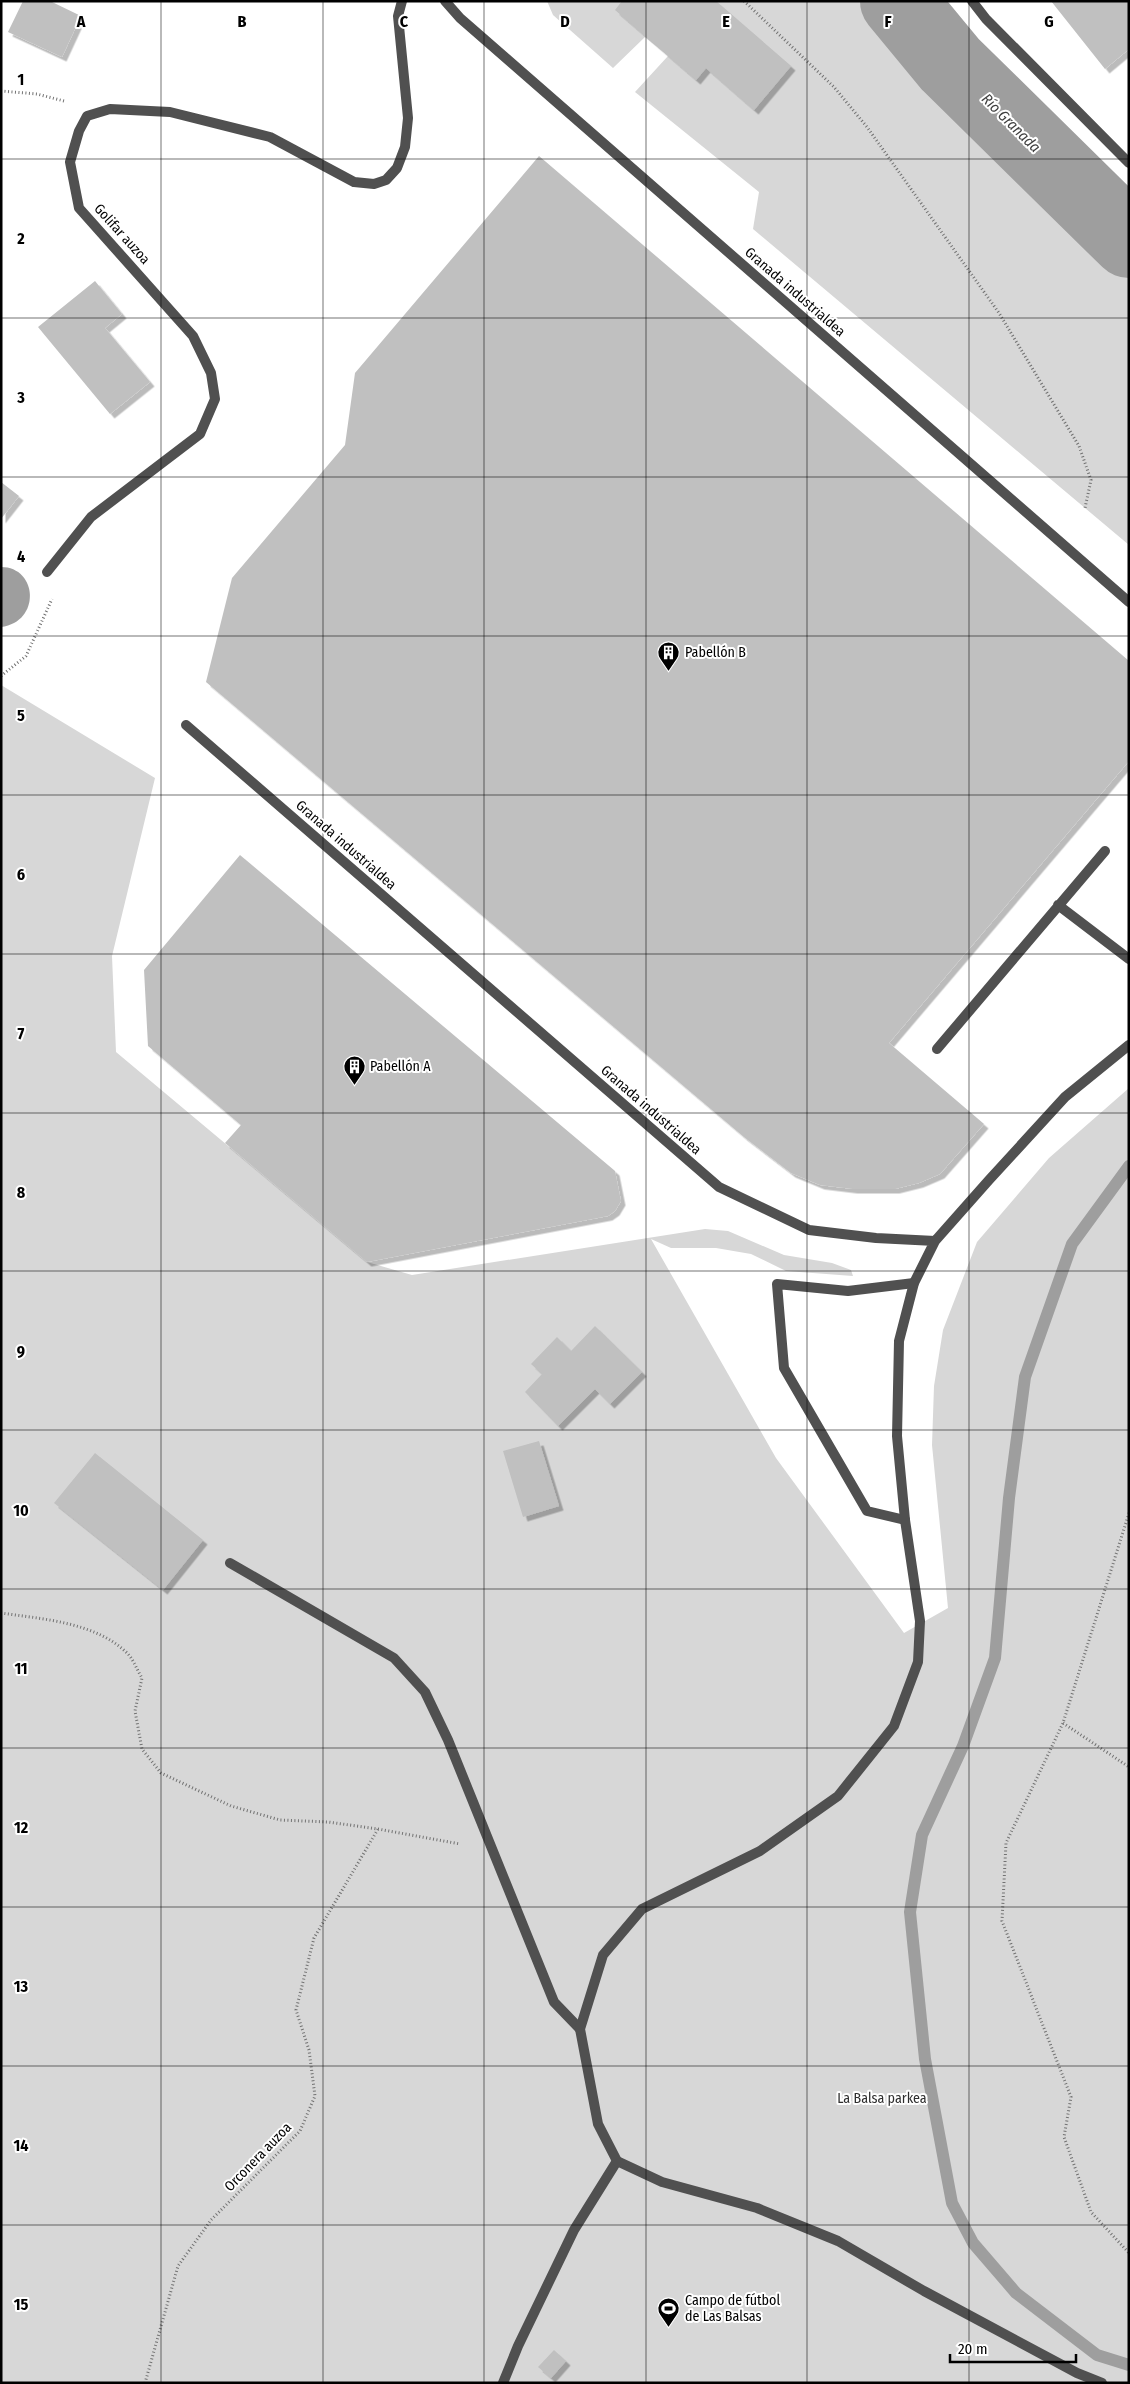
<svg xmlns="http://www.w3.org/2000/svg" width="1130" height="2384" font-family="'Fira Sans Condensed',sans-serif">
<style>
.green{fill:#d7d7d7}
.water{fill:#9e9e9e}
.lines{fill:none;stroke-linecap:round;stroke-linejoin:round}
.stream{stroke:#9e9e9e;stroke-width:12}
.river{stroke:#9e9e9e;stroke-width:76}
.building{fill:#c0c0c0;filter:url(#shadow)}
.path{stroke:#727272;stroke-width:3;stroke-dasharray:1 2.5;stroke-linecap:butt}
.service{stroke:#505050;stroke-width:10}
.minor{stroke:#505050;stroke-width:10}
.grid{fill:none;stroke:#000;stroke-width:1;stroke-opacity:0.55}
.labels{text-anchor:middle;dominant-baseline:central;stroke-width:4;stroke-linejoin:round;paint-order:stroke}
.street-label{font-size:14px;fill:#000;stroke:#fff}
.poi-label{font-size:14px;fill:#000;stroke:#fff;text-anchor:start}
.park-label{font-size:14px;fill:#2e2e2e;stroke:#fff}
.water-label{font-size:15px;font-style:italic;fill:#3f3f3f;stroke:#fff}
.grid-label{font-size:16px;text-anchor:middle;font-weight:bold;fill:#000;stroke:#fff;stroke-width:4;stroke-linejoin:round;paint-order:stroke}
</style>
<defs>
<filter id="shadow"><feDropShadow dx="4.5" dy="4.5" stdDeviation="0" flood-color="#0004"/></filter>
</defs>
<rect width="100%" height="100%" fill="#fff"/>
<path class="green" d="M 547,1 L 933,1 L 966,44 L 1129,208 L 1129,545 L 753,229 L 759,192 L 635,92 L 668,56 L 645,37 L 613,68 L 553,15 Z
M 1,685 L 155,778 L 112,956 L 116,1052 L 367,1262 L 412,1275 L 705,1229 L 728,1231 L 784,1255 L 832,1263 L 851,1270 L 853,1276 L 786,1271 L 751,1254 L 716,1248 L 671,1248 L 651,1239 L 776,1458 L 904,1633 L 948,1608 L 932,1445 L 934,1386 L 943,1330 L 977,1242 L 1049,1158 L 1129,1088 L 1129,2383 L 1,2383 Z"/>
<path class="water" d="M 1,567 C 38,567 41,622 1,627 Z"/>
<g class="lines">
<path class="stream" d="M 1129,1166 L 1072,1244 L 1025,1377 L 1009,1498 L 995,1658 L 963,1746 L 922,1835 L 910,1912 L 925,2059 L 952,2203 L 973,2243 L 1016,2293 L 1097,2355 L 1129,2365"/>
<path class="river" d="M 898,1 L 950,64 L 1129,240"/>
</g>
<path class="building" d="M 23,1 L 50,1 L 81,16 L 62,57 L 8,32 Z
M 622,1 L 716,1 L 791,66 L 754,110 L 706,68 L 696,80 L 615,10 Z
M 1051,1 L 1129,1 L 1129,49 L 1105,69 Z
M 539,156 L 1129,661 L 1129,761 L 889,1043 L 984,1124 L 940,1174 L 919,1183 L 895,1189 L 853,1189 L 820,1185 L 791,1173 L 744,1137 L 206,682 L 232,578 L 345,445 L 355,373 Z
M 95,281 L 122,314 L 105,328 L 150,382 L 110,414 L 38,327 Z
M 1,482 L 19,496 L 1,519 Z
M 240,855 L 615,1171 L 621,1201 L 615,1211 L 608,1216 L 367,1262 L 225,1143 L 241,1125 L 148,1046 L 144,970 Z
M 595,1326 L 642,1372 L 610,1404 L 595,1389 L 558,1426 L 525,1392 L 542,1374 L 531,1364 L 557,1337 L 571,1351 Z
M 539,1441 L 559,1506 L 523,1517 L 503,1451 Z
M 95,1453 L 203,1540 L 163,1590 L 54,1503 Z
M 554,2350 L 566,2361 L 551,2378 L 538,2367 Z"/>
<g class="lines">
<path class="path" d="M 744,1 L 834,87 L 867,127 L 999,313 L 1079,446 L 1091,480 L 1085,508
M 1,91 L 37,94 L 64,101
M 1,676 L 26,656 L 52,599
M 1129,1513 L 1063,1723 L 1006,1843 L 1002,1921 L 1071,2097 L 1064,2137 L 1091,2212 L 1129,2253
M 1,1613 C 42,1619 94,1622 126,1652 C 133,1658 137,1670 142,1678 L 135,1711 L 142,1749 L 161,1773 L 231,1806 L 280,1820 L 328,1822 L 378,1829 L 460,1844
M 1063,1723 L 1129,1767
M 145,2383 L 178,2266 L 211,2220 L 300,2131 L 315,2096 L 309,2050 L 296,2010 L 314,1938 L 378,1829"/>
<path class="service" d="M 1058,905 L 1129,959
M 937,1049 L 1105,851
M 905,1520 L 867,1511 L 784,1368 L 777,1284 L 848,1291 L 914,1283
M 230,1563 L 394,1658 L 425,1692 L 448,1740 L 554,2002 L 580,2029
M 503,2383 L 518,2346 L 574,2230 L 617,2161"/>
<path class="minor" d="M 445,1 L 460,18 L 1129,602
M 972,1 L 986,19 L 1129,163
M 47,572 L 91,517 L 200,434 L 215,399 L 211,373 L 193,336 L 79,208 L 70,162 L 79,131 L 87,116 L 110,109 L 170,112 L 270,137 L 354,182 L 374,184 L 386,180 L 397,168 L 405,147 L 408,118 L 398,16 L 402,1
M 186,725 L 719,1187 L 809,1230 L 876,1238 L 935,1241
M 1102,2383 L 1077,2373 L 924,2291 L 838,2241 L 757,2208 L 662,2182 L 617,2161 L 598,2124 L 580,2029 L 603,1955 L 642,1909 L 760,1851 L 838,1796 L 894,1726 L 918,1662 L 920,1621 L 905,1520 L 897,1436 L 899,1341 L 914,1283 L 935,1241 L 989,1180 L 1065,1097 L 1129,1045"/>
</g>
<path class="grid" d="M 161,1 L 161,2383M 323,1 L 323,2383M 484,1 L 484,2383M 646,1 L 646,2383M 807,1 L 807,2383M 969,1 L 969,2383M 1,159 L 1129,159M 1,318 L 1129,318M 1,477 L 1129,477M 1,636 L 1129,636M 1,795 L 1129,795M 1,954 L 1129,954M 1,1113 L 1129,1113M 1,1271 L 1129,1271M 1,1430 L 1129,1430M 1,1589 L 1129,1589M 1,1748 L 1129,1748M 1,1907 L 1129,1907M 1,2066 L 1129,2066M 1,2225 L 1129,2225"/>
<defs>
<symbol id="building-pin" viewBox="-11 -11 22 30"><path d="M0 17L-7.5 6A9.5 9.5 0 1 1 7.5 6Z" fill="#000" stroke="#fff"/><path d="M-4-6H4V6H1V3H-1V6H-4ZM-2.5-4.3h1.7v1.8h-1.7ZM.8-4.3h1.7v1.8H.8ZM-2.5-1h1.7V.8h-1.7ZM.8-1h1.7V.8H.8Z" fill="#fff"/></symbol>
<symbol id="stadium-pin" viewBox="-11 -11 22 30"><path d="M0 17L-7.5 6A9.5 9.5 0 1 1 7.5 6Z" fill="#000" stroke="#fff"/><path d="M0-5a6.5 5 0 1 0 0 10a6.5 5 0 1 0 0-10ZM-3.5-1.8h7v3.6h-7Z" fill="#fff"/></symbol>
</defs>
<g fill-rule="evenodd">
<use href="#building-pin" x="656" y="640" width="25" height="34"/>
<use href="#building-pin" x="342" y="1054" width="25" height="34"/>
<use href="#stadium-pin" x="656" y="2296" width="25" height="34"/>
</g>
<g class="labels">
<g class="street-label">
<text transform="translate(122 234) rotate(48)">Golifar auzoa</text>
<text transform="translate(795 292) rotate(41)">Granada industrialdea</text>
<text transform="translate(346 845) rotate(41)">Granada industrialdea</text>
<text transform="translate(651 1110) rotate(41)">Granada industrialdea</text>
<text transform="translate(258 2157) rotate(-46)">Orconera auzoa</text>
</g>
<g class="poi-label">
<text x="685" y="652">Pabellón B</text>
<text x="370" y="1066">Pabellón A</text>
<text x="685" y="2300">Campo de fútbol<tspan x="685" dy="16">de Las Balsas</tspan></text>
</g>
<g class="park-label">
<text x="882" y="2098">La Balsa parkea</text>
</g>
<g class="water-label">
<text transform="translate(1011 123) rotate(45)">Río Granada</text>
</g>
</g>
<g class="grid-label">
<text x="81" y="27">A</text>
<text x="242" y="27">B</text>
<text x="404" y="27">C</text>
<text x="565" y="27">D</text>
<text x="726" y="27">E</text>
<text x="888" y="27">F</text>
<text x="1049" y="27">G</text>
<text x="21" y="85">1</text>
<text x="21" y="244">2</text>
<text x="21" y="403">3</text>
<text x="21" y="562">4</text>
<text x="21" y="721">5</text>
<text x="21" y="880">6</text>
<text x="21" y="1039">7</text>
<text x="21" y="1198">8</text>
<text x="21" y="1357">9</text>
<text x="21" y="1516">10</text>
<text x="21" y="1674">11</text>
<text x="21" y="1833">12</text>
<text x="21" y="1992">13</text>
<text x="21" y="2151">14</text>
<text x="21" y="2310">15</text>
</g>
<rect width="1130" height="2384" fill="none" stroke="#000000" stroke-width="5"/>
<path d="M950 2354v8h126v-8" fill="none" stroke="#000000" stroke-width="2.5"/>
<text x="958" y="2354" font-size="15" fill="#000000" stroke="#ffffff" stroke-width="4" paint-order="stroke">20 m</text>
</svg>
